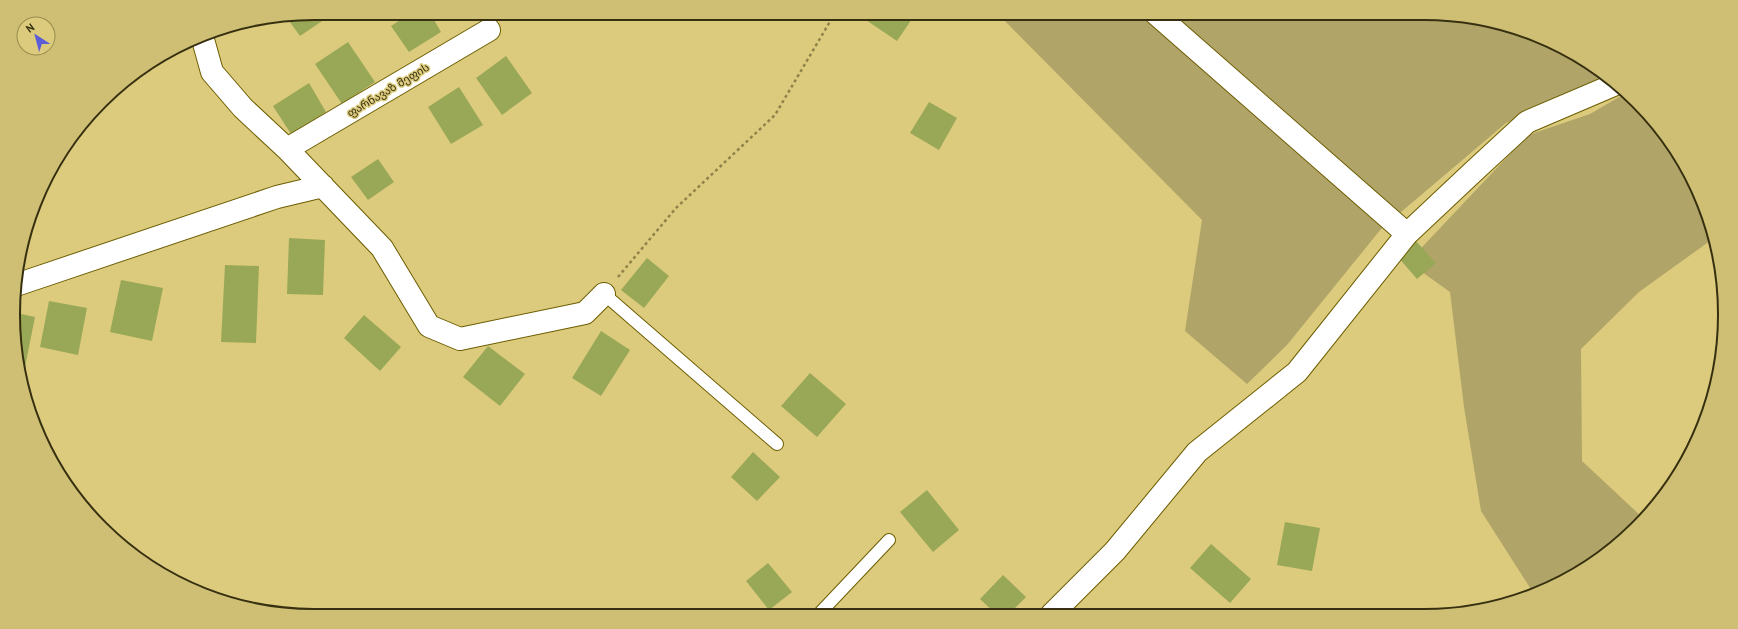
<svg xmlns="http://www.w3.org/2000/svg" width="1738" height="629" font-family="'PT Sans','Noto Sans Georgian',sans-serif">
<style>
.green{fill:#b0a468}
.building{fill:#99a857}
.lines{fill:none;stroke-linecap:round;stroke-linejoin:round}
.lane-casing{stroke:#6c5d00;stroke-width:14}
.street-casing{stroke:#6c5d00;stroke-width:24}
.path{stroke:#8f834a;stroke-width:2.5;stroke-dasharray:3 3;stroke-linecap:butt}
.lane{stroke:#fff;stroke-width:12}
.street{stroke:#fff;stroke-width:22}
.labels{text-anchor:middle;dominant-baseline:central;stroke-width:3;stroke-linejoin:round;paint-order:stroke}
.street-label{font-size:11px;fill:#373010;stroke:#dccb7d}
.rim{fill:none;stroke:#373010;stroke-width:2}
</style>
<rect width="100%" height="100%" fill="#dccb7d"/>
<path class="green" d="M 997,13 L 1424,13 L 1502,23 L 1557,44 L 1611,79 L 1506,123 L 1381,229 L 1287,345 L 1247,384 L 1185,331 L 1202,220 Z
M 1626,93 C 1634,101 1644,108 1651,116 C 1680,151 1703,194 1714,238 L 1639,292 L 1581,349 L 1582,461 L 1643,518 L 1622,541 L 1539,593 L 1534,594 L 1481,511 L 1464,407 L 1450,292 L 1408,262 L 1528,135 L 1590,114 Z"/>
<path class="building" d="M 314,13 L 334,13 L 300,36 L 287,18 Z
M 411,13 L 430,13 L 441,32 L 409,52 L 391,26 Z
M 485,13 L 510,13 L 492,24 Z
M 806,13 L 816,13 L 813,17 Z
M 862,13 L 916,13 L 897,41 L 860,16 Z
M 348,42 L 375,82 L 342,104 L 315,64 Z
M 506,56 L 532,93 L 502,115 L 476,78 Z
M 309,83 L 326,112 L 291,134 L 273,106 Z
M 459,87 L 483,125 L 451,144 L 428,107 Z
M 929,102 L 957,118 L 939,150 L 910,133 Z
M 378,159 L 394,182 L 368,200 L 351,177 Z
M 289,238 L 325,240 L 323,295 L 287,294 Z
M 1415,240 L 1436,263 L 1417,279 L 1397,256 Z
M 647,258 L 669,276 L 644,308 L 621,290 Z
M 225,265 L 259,266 L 256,343 L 221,342 Z
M 121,280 L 163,288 L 152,341 L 110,332 Z
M 49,301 L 87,308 L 78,355 L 40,347 Z
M 17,313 L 35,317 L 25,367 L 19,366 Z
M 364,315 L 401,347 L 380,371 L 344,338 Z
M 601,331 L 630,350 L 601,396 L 572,378 Z
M 488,346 L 525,374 L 500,406 L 463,377 Z
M 810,373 L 846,404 L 817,437 L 781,406 Z
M 753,452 L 780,477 L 757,501 L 731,477 Z
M 927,490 L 959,530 L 933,552 L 900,512 Z
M 1285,522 L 1320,528 L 1312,571 L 1277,565 Z
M 1211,544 L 1251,579 L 1230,603 L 1190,568 Z
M 768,563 L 792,592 L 769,610 L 746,581 Z
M 1003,575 L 1026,597 L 1009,614 L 996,614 L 980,599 Z"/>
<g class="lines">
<defs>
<path id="lane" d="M 604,294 L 777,444
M 818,615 L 889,540"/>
<path id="street" d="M 1155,13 L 1407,234
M 202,36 L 212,72 L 243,108 L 287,149 L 382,248 L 429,326 L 460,339 L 585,313 L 604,294
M 287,149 L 489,30
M 16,285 L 277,197 L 323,186
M 1052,614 L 1115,551 L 1197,452 L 1297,372 L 1407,234 L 1474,171 L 1527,122 L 1616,84"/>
</defs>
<use href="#lane" class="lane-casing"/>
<use href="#street" class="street-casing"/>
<path class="path" d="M 618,277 L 676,208 L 775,115 L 835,13"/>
<use href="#lane" class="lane"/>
<use href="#street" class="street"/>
</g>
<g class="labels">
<g class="street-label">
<text transform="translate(388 90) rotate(-31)">ფარნავაზ მეფის</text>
</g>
</g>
<path d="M0 0H1738V629H0ZM314 20H1424A294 294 0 0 1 1718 314V315A294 294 0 0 1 1424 609H314A294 294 0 0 1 20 315V314A294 294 0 0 1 314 20Z" fill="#cfbf74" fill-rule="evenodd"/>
<path class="rim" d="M314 20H1424A294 294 0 0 1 1718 314V315A294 294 0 0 1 1424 609H314A294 294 0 0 1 20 315V314A294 294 0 0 1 314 20Z"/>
<g transform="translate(36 36) rotate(324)"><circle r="19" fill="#dccb7d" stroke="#9a8d51"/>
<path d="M0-3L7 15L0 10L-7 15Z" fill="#5c5ed6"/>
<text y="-6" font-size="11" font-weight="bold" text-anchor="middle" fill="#373010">N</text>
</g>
</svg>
